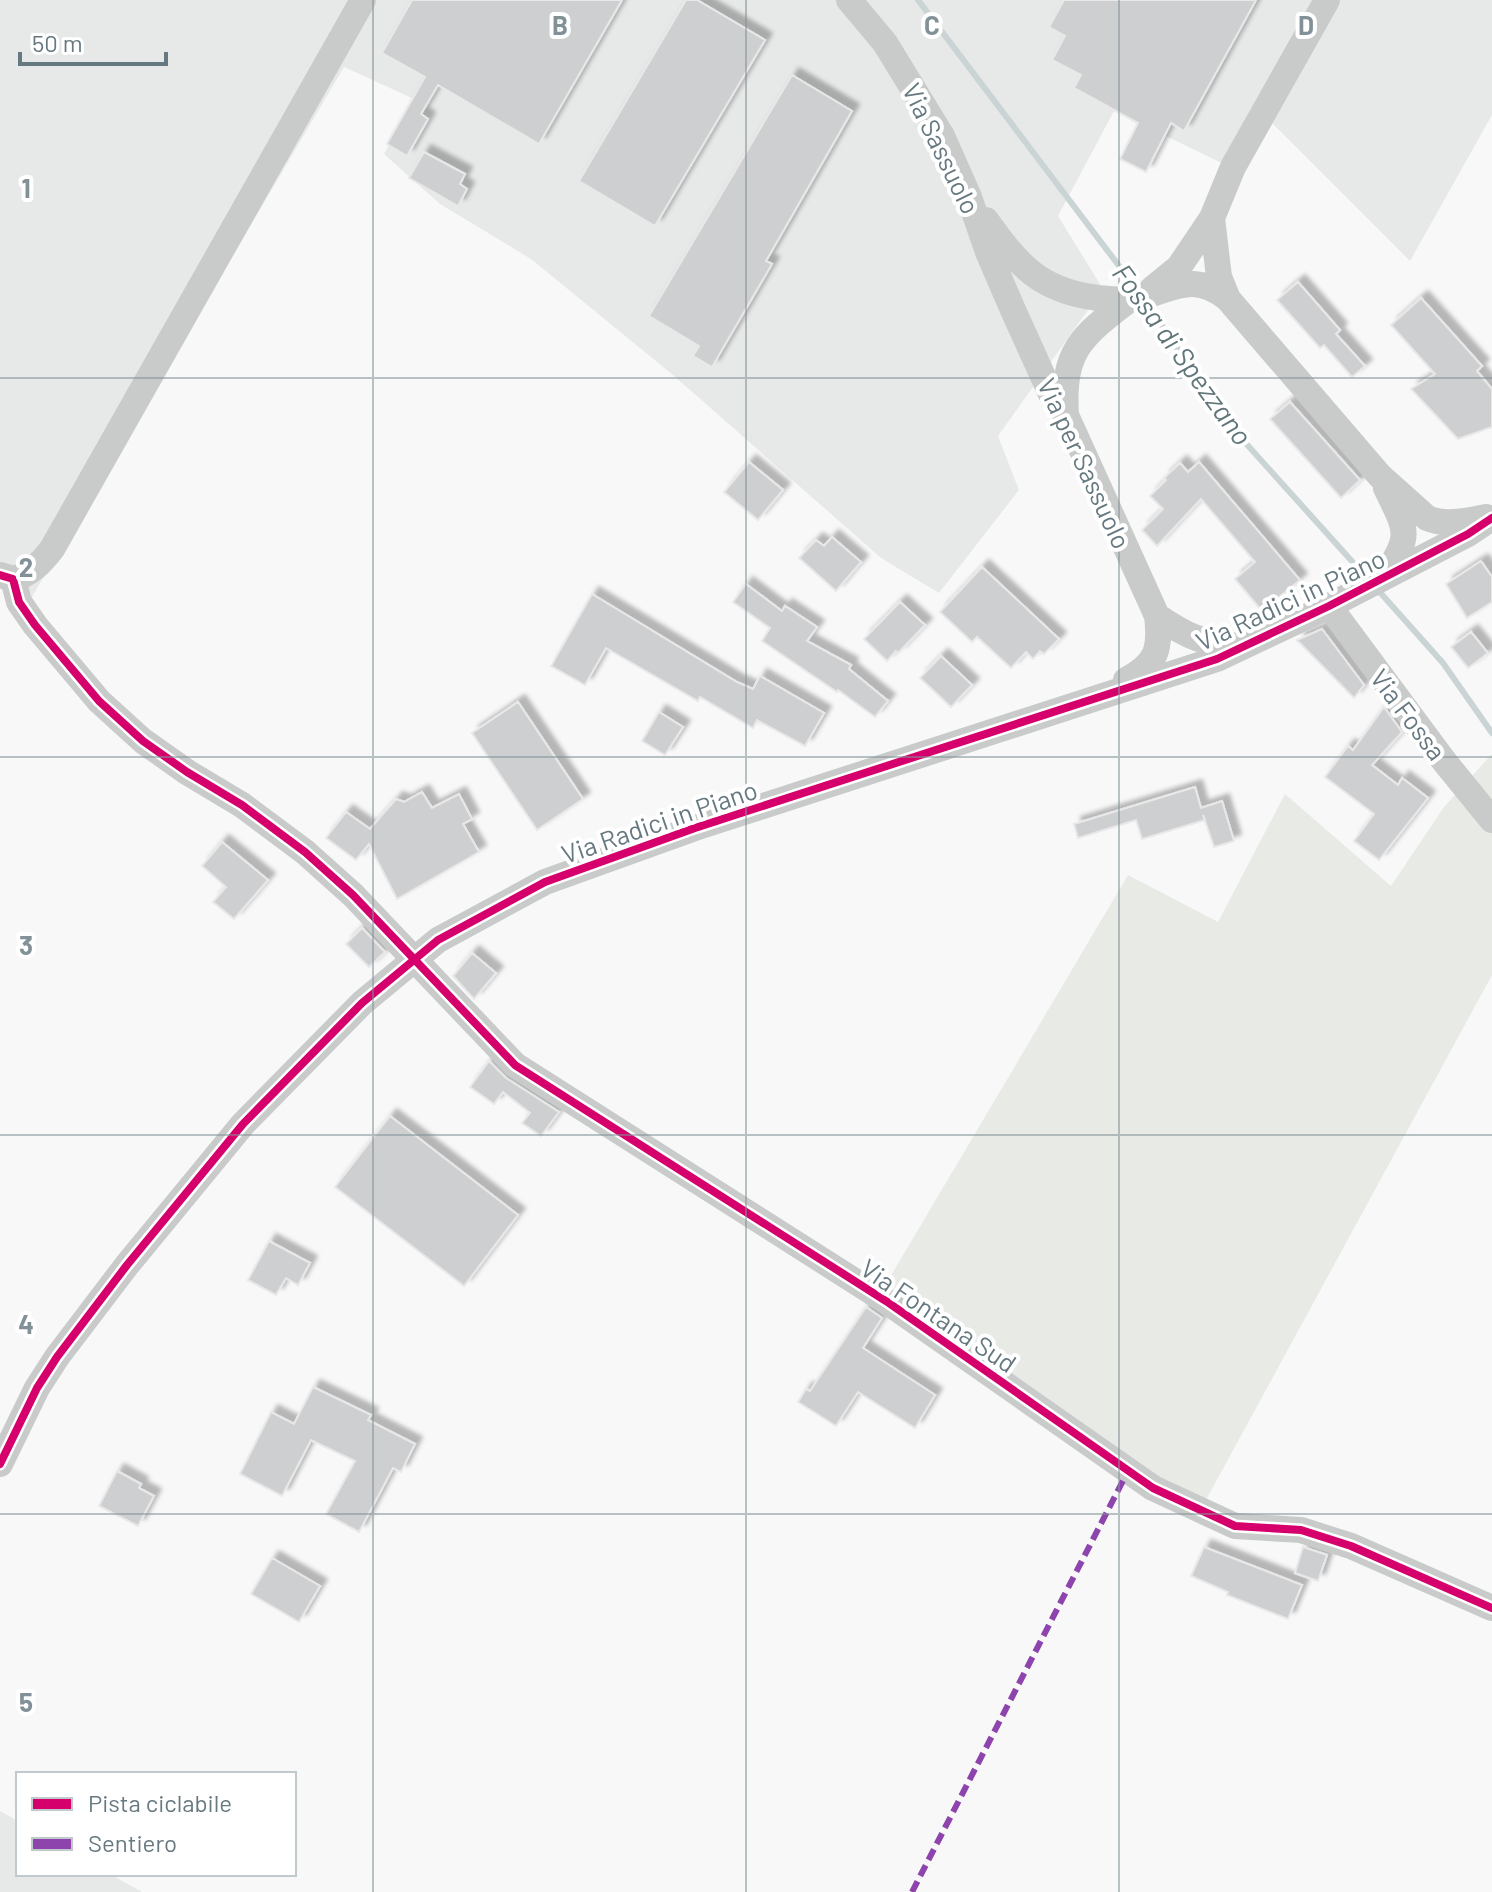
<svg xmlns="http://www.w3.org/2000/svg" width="1492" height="1892" font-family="Barlow,sans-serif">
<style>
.built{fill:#e7e9e8}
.green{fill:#e8eae6}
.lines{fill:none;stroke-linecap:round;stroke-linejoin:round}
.stream{stroke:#cad4d5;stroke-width:6}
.building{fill:#cecfd0;stroke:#e8e8e8;stroke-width:2;filter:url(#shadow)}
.minor{stroke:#c9cbcb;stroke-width:26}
.quiet{stroke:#8e44ad;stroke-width:6;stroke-dasharray:12 6;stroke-linecap:butt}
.cycleway-casing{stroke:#fff;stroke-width:13}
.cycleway{stroke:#d6006c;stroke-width:8}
.grid{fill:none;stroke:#829197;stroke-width:2;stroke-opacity:0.55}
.labels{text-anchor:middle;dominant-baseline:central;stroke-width:8;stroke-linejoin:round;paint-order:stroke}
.street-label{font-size:26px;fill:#667880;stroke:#fff}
.water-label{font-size:28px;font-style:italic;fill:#617679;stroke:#fff}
.grid-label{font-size:26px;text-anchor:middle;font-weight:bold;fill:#829197;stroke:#fff;stroke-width:8;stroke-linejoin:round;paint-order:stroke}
</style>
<defs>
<filter id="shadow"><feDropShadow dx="7" dy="-7" stdDeviation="2" flood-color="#0004"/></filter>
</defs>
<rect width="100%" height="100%" fill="#f8f8f8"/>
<path class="built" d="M 0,0 L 1492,0 L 1492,115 L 1410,261 L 1263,114 L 1232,168 L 1114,111 L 1058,216 L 1103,289 L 998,436 L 1019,490 L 939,593 L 881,558 L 673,375 L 531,259 L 440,204 L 384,154 L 414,99 L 344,67 L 29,602 L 0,583 Z
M 0,1811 L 18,1821 L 18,1874 L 110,1874 L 142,1892 L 0,1892 Z"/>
<path class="green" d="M 1492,754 L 1492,975 L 1201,1509 L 1149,1485 L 886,1284 L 1128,875 L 1218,922 L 1285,794 L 1391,886 L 1444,807 Z"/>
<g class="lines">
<path class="stream" d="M 918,0 L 1138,291
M 1147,303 L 1224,419 L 1367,578
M 1377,589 L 1443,663 L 1492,733"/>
</g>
<path class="building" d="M 412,0 L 622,0 L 539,144 L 438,85 L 421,114 L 428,119 L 407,156 L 387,144 L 425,77 L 382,53 Z
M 686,0 L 697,0 L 765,40 L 655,226 L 579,181 Z
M 1064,0 L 1256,0 L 1184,131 L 1171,123 L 1146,172 L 1120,159 L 1138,123 L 1074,88 L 1081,75 L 1052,60 L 1065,36 L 1049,27 Z
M 792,75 L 852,111 L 766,261 L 772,264 L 712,367 L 693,356 L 699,346 L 649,316 Z
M 424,152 L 465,174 L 460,184 L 467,189 L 458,206 L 409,178 Z
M 1298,282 L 1340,330 L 1336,334 L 1365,366 L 1352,377 L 1324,345 L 1320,348 L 1277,300 Z
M 1421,298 L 1482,366 L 1477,371 L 1492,389 L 1492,427 L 1458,439 L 1411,389 L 1435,374 L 1391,325 Z
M 1290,402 L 1360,480 L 1341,498 L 1270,419 Z
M 749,462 L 783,490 L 758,520 L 724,492 Z
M 1199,462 L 1300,580 L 1262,611 L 1235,579 L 1255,562 L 1201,499 L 1157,546 L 1142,530 L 1163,509 L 1150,496 L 1166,480 L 1164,478 L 1180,463 L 1188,472 Z
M 832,537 L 861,562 L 836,591 L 799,558 L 816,540 L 824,546 Z
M 1481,561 L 1492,577 L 1492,602 L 1467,618 L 1446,584 Z
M 982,567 L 1059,639 L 1044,654 L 1040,651 L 1033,659 L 1026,652 L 1011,668 L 977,637 L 972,642 L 940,612 Z
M 746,584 L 782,611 L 785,606 L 817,627 L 807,641 L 851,665 L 849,669 L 888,701 L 875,717 L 838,690 L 837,692 L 762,641 L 770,628 L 733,602 Z
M 592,594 L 737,682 L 753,689 L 760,676 L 824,713 L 805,746 L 757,720 L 753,728 L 700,697 L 698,701 L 606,648 L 585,685 L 551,666 Z
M 900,602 L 925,625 L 898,653 L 896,651 L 887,661 L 864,639 Z
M 1322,629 L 1364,685 L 1354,698 L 1297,640 Z
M 1471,632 L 1488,653 L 1468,668 L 1451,647 Z
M 941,656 L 972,685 L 951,707 L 920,678 Z
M 518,702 L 583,799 L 537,830 L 472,733 Z
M 1384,707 L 1402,732 L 1372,765 L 1398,785 L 1402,778 L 1428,798 L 1379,860 L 1354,841 L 1374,814 L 1325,777 L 1348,746 L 1353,750 Z
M 659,712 L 683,727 L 665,755 L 642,741 Z
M 1195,787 L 1201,808 L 1222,801 L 1234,841 L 1214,847 L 1203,815 L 1205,820 L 1142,839 L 1136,820 L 1078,838 L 1074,824 Z
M 422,792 L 432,808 L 459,794 L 472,819 L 463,824 L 479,852 L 397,899 L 369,844 L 356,860 L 326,838 L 346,812 L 370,829 L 396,799 L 404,802 Z
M 222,842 L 268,880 L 234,919 L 213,902 L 226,887 L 202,866 Z
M 362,928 L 385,952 L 369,967 L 346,944 Z
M 472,953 L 496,973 L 474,999 L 453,976 Z
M 489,1061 L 506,1078 L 559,1112 L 541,1136 L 522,1123 L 530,1113 L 503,1092 L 494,1104 L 470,1087 Z
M 390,1116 L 518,1215 L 464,1286 L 335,1187 Z
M 269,1241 L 310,1263 L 298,1285 L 286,1278 L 276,1295 L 248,1280 Z
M 866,1307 L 882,1318 L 863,1348 L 935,1395 L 915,1428 L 858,1392 L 836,1426 L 798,1402 L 806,1389 L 810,1391 Z
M 313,1387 L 371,1415 L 368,1420 L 415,1444 L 401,1472 L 393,1468 L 359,1532 L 326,1514 L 355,1461 L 311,1440 L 282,1496 L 240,1474 L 271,1412 L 294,1424 Z
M 117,1471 L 141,1484 L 139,1488 L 154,1496 L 138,1526 L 99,1506 Z
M 1204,1547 L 1302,1585 L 1288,1619 L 1227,1595 L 1228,1592 L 1191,1576 Z
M 1303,1547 L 1327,1555 L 1318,1581 L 1295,1573 Z
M 272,1558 L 320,1586 L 299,1622 L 251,1594 Z"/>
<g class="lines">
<path class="minor" d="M 849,0 L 885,43 L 942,136 L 969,197 L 988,252 L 1013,310 L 1051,394 L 1066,415 L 1157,616 C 1161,649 1157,664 1126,680
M 1212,218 L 1219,277 L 1228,299
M 986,220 C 1018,265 1040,291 1098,298 C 1110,299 1123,301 1135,298 C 1172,291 1192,270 1228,299 L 1380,476 L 1427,518 C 1446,526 1467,521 1486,517
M 1152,289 L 1179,267 L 1212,218 L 1233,167 L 1327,0
M 1066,414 C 1062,350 1082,336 1129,300
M 0,575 L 13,579 L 19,602 L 35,625 L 99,701 L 143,741 L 187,772 L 242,805 L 305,852 L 353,895 L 515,1065 L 886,1301 L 1153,1488 L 1235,1526 L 1301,1530 L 1351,1546 L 1492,1608
M 1385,575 C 1413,534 1406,530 1386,488
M 13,579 C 31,574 41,563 52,549 L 363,0
M 1329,606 L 1444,761 L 1492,820
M 1157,616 C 1189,638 1203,643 1242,646
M 0,1464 L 37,1388 L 57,1357 L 127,1265 L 243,1124 L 362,1003 L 438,940 L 545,882 L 695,828 L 1217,659 L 1329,606 L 1468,534 L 1492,518"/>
<path class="quiet" d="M 912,1892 L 1128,1471"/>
<defs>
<path id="cycleway" d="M 0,575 L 13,579 L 19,602 L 35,625 L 99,701 L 143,741 L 187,772 L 242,805 L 305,852 L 353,895 L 515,1065 L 886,1301 L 1153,1488 L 1235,1526 L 1301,1530 L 1351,1546 L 1492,1608
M 0,1464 L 37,1388 L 57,1357 L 127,1265 L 243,1124 L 362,1003 L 438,940 L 545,882 L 695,828 L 1217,659 L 1329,606 L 1468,534 L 1492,518"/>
</defs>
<use href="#cycleway" class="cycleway-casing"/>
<use href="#cycleway" class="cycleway"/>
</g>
<path class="grid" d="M 373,0 L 373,1892M 746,0 L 746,1892M 1119,0 L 1119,1892M 0,378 L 1492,378M 0,757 L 1492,757M 0,1135 L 1492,1135M 0,1514 L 1492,1514"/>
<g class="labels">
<g class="street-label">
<text transform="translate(942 148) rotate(64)">Via Sassuolo</text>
<text transform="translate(1085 463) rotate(65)">Via per Sassuolo</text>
<text transform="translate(1290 599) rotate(-25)">Via Radici in Piano</text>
<text transform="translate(1409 714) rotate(53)">Via Fossa</text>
<text transform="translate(659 821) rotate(-19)">Via Radici in Piano</text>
<text transform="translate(939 1315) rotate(34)">Via Fontana Sud</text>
</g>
<g class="water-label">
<text transform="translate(1183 354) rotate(54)">Fossa di Spezzano</text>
</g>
</g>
<g class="grid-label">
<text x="560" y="35">B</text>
<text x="932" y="35">C</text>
<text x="1306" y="35">D</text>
<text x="26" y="198">1</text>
<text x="26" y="577">2</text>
<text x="26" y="955">3</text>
<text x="26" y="1334">4</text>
<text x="26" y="1712">5</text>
</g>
<rect x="16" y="1772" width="280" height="104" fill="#ffffff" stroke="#c2c9cc" stroke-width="2"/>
<rect x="32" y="1798" width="40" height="12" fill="#d6006c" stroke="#c2c9cc" stroke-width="2"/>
<text x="88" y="1812" font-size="24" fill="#667880">Pista ciclabile</text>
<rect x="32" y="1838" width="40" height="12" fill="#8e44ad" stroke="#c2c9cc" stroke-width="2"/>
<text x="88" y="1852" font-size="24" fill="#667880">Sentiero</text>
<path d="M20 52v12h146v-12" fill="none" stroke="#667880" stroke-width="4"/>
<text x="32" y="52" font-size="24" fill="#667880" stroke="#ffffff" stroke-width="6" paint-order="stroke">50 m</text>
</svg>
